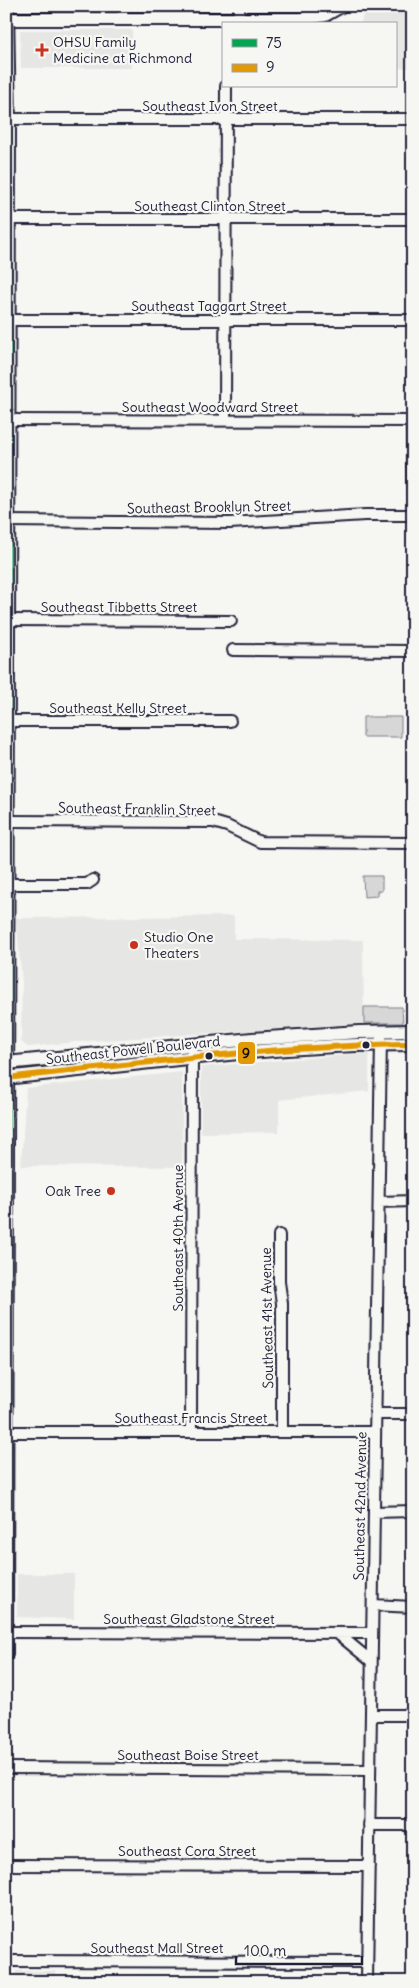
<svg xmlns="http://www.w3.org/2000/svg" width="419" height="1988" font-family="Delius,sans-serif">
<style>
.built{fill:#e6e6e4}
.green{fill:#d7d7d7;stroke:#7c7c89}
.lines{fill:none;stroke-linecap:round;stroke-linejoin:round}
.minor-casing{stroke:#22223b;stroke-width:14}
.major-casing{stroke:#22223b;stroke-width:16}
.minor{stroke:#f6f6f2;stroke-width:10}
.major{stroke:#f6f6f2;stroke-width:12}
.bus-1-casing{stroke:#f6f6f2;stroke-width:10}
.bus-2-casing{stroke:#f6f6f2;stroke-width:10}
.bus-1{stroke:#00a651;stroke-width:6}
.bus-2{stroke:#e29906;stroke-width:6}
.poi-dot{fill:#c8321e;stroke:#f6f6f2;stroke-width:2}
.bus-dot{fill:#22223b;stroke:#f6f6f2;stroke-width:2}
.labels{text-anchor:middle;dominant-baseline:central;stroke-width:4.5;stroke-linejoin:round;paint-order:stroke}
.poi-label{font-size:14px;fill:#22223b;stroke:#f6f6f2;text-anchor:start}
.street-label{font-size:14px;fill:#22223b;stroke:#f6f6f2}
.line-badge{stroke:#f6f6f2;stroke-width:2}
.pale-badge-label{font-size:14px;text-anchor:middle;font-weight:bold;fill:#111}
</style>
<rect width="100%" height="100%" fill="#f6f6f2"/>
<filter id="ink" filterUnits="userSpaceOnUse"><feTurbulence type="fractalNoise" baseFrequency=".02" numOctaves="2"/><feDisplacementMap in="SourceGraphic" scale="10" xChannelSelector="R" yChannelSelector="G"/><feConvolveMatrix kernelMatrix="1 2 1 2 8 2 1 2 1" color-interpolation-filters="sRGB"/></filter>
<g filter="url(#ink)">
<path class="built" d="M 365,6 L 413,6 L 413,68 L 395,68 L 395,24 L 361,24 Z
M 20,30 L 132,30 L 132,68 L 21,68 Z
M 234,916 L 234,939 L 363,940 L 364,1023 L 76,1042 L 28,1047 L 21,1042 L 22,982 L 16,918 Z
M 369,1053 L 369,1091 L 279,1100 L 279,1132 L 201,1133 L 201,1067 Z
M 182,1072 L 182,1167 L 21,1166 L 26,1088 Z
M 17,1574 L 74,1574 L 74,1619 L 17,1617 Z
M 16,1971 L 56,1971 L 56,1982 L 16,1982 Z"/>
<path class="green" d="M 363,717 L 401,717 L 401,737 L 363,737 Z
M 363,876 L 382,876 L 382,891 L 377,891 L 377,896 L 364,897 Z
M 364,1007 L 402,1007 L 403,1023 L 364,1023 Z"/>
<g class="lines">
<defs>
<path id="minor" d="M 123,6 L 123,19
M 239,6 L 239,19
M 6,119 L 413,119
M 6,219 L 413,219
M 6,320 L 413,320
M 6,420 L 413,421
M 225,420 L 226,86
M 412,421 L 413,500
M 6,521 L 230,523 L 365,515 L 413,515
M 6,620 L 231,621
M 233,650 L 413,651
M 6,721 L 230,721
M 6,821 L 213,822 L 227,826 L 260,842 L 413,843
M 8,884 L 87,884 L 93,880
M 379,1202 L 413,1201
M 279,1235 L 279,1282 L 282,1303 L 282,1432
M 376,1414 L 413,1414
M 191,1431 L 192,1050
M 6,1432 L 375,1432
M 374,1512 L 413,1511
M 373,1605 L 413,1607
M 6,1632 L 372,1633
M 337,1633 L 371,1661
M 371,1715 L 413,1715
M 6,1768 L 370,1770
M 369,1825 L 413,1825
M 6,1865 L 369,1866
M 6,1961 L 367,1962
M 367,1982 L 381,1038"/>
<path id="major" d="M 6,19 L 300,19 L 325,15 L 341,6
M 6,1063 L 252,1039 L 359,1032 L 413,1031
M 6,1078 C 141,1064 277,1044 413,1044
M 6,1654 L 9,129 L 7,6"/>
</defs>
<use href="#minor" class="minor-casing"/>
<use href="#major" class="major-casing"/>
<use href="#minor" class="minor"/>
<use href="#major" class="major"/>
<defs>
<path id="bus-1" d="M 6,1527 L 9,129 L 7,6"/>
<path id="bus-2" d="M 6,1078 C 142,1063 276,1046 413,1044"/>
</defs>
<use href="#bus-1" class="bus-1-casing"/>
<use href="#bus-2" class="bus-2-casing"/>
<use href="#bus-1" class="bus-1"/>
<use href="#bus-2" class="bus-2"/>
</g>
</g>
<g class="poi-dot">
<path d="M39.5 42.5h5v5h5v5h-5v5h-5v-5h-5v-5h5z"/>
<circle cx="134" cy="945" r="5"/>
<circle cx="111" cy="1191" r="5"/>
</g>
<g class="bus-dot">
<circle cx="366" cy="1045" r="4.5"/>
<circle cx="209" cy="1056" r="4.5"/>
</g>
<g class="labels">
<g class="poi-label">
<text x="53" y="42">OHSU Family<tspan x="53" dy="16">Medicine at Richmond</tspan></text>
<text x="144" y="937">Studio One<tspan x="144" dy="16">Theaters</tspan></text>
<text x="101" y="1191" text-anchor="end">Oak Tree</text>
</g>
<g class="street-label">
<text x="210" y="106">Southeast Ivon Street</text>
<text x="210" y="206">Southeast Clinton Street</text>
<text x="209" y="306">Southeast Taggart Street</text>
<text x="210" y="407">Southeast Woodward Street</text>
<text transform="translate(209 507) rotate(-1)">Southeast Brooklyn Street</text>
<text x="119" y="607">Southeast Tibbetts Street</text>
<text x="118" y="708">Southeast Kelly Street</text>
<text transform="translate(137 809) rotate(1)">Southeast Franklin Street</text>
<text transform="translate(133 1050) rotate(-6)">Southeast Powell Boulevard</text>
<text transform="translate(178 1238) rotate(-90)">Southeast 40th Avenue</text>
<text transform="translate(267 1318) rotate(-91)">Southeast 41st Avenue</text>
<text x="191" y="1418">Southeast Francis Street</text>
<text transform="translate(360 1506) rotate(-89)">Southeast 42nd Avenue</text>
<text x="189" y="1619">Southeast Gladstone Street</text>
<text x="188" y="1755">Southeast Boise Street</text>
<text x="187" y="1851">Southeast Cora Street</text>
<text x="157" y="1948">Southeast Mall Street</text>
</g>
</g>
<rect class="line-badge" x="237" y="1041" width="19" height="24" rx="5" fill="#e29906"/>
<g class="pale-badge-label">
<text x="246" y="1058">9</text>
</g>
<rect width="419" height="1988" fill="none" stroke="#f6f6f2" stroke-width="25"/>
<rect x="12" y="12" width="394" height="1963" fill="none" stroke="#22223b" stroke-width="2" filter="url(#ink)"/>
<rect x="222" y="22" width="175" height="65" fill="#f6f6f2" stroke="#a1a1a9"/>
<rect x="232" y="39" width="25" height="8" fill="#00a651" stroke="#a1a1a9"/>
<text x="266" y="48" font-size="15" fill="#22223b">75</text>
<rect x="232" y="64" width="25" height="8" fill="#e29906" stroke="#a1a1a9"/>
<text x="266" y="72" font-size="15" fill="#22223b">9</text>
<path d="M236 1956v8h126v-8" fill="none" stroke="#22223b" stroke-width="2.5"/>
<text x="244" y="1956" font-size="15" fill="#22223b" stroke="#f6f6f2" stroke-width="4" paint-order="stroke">100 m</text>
</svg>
